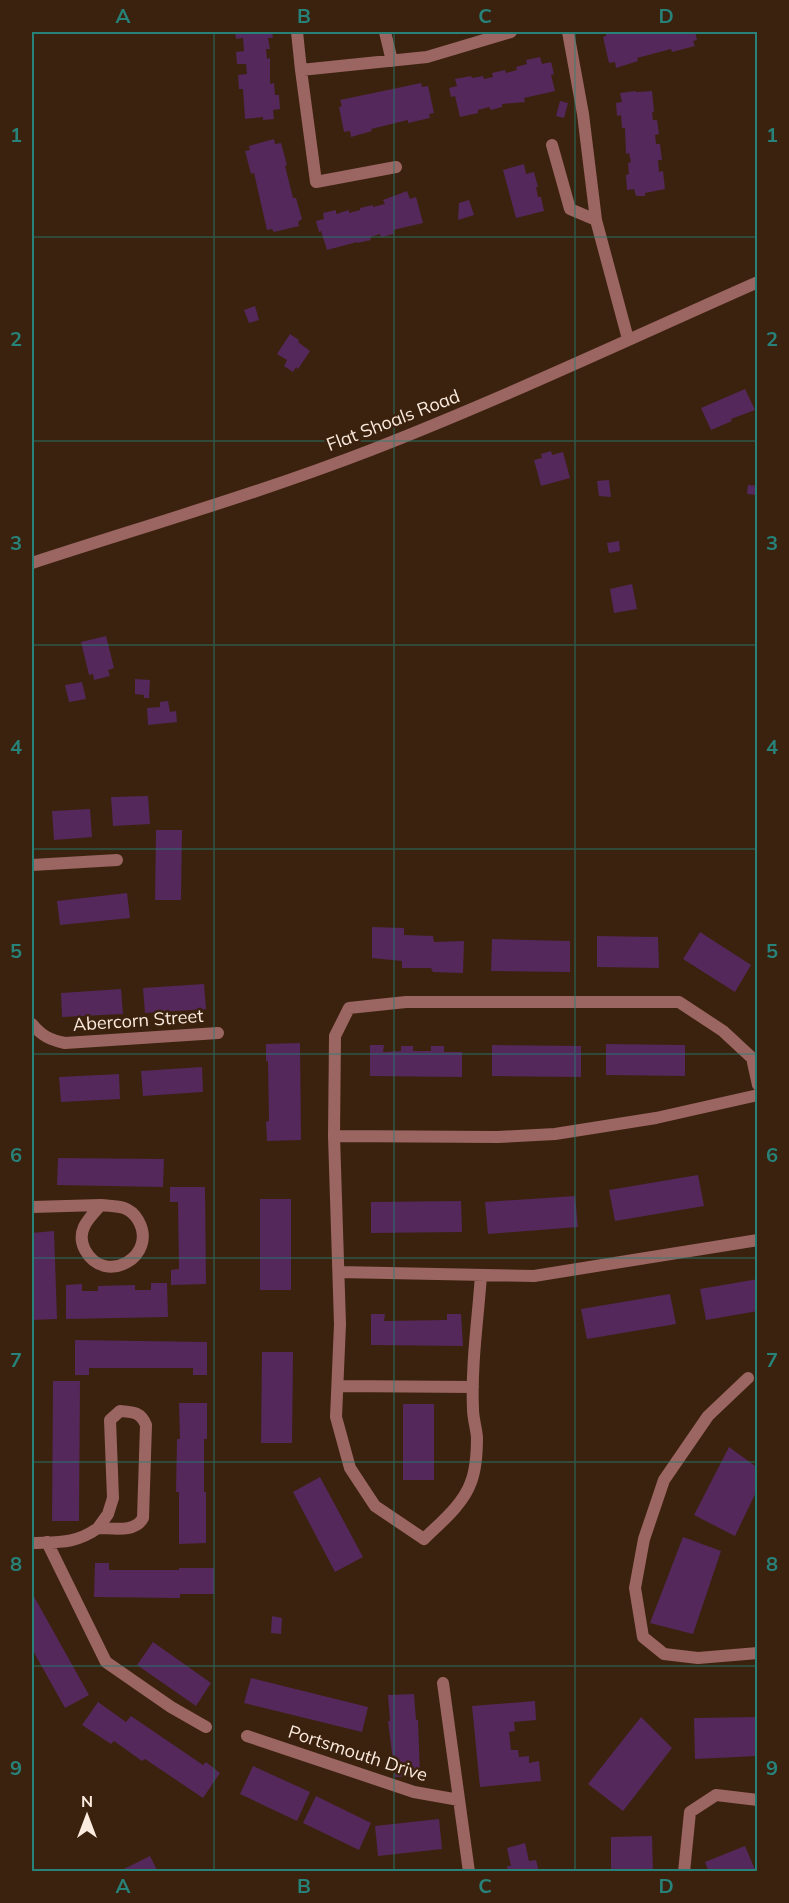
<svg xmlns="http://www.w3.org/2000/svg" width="789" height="1903" font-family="Mulish,sans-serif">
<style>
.building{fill:#54285a}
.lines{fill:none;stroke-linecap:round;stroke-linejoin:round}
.minor{stroke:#9b6561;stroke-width:12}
.tertiary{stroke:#9b6561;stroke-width:12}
.grid{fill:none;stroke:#278279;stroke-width:1.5;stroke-opacity:0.55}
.labels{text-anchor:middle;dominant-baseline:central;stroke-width:5;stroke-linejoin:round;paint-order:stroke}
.street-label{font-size:18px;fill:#fbeade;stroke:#3b220e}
.neatline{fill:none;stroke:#278279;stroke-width:2}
.grid-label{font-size:20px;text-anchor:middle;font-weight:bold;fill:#278279}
</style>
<rect width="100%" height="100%" fill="#3b220e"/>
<path class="building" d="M 235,32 L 272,32 L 273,38 L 268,38 L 270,49 L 266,49 L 267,59 L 270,58 L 270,84 L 274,83 L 275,95 L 279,95 L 280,109 L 273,110 L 274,119 L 263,120 L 263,117 L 245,119 L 243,89 L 239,89 L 238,75 L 247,74 L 246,64 L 237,64 L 236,52 L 244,51 L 243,38 L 236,39 Z
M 606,32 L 695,32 L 697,40 L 693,41 L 695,46 L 672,52 L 671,49 L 637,58 L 638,61 L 616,68 L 615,62 L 609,63 L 603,37 L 606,36 Z
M 540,57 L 542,64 L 551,62 L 554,74 L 551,75 L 555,91 L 524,98 L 525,102 L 502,104 L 502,107 L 491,110 L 489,107 L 478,110 L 478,113 L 460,117 L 455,96 L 451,97 L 449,88 L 457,86 L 455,79 L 471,76 L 472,78 L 483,76 L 484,79 L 493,77 L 492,73 L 505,70 L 506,73 L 517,70 L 516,67 L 527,64 L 526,60 Z
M 421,83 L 422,87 L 428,86 L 434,113 L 429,114 L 430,118 L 408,123 L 408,120 L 371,129 L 372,131 L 351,137 L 350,131 L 344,132 L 339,107 L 342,106 L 340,100 Z
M 635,91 L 637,92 L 652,91 L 654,111 L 652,113 L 653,120 L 657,120 L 659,134 L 655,135 L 656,144 L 660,144 L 662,160 L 658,160 L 659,172 L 663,171 L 665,189 L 645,193 L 645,196 L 636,196 L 634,189 L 627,190 L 626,175 L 629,174 L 628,163 L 631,162 L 629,153 L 626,154 L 625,128 L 622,128 L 621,115 L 617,116 L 616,103 L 622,102 L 620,93 Z
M 560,101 L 568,103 L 564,118 L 556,116 Z
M 274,139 L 275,144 L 281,143 L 287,165 L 285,166 L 293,198 L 296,198 L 302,219 L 298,222 L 299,226 L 274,232 L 272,229 L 267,230 L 254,173 L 251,174 L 245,151 L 250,150 L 249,146 Z
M 524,164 L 526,174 L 534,172 L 538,187 L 536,187 L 538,197 L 541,197 L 544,211 L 516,218 L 503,170 Z
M 407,191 L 410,199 L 416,197 L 423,223 L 393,230 L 394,234 L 381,237 L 380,234 L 370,237 L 371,240 L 357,243 L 357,242 L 327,250 L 321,231 L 319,232 L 316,221 L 324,219 L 323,213 L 336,210 L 336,214 L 349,210 L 349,213 L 360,210 L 360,208 L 373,205 L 373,207 L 385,204 L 383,200 Z
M 469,200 L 474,215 L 458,220 L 459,203 Z
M 255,306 L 259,320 L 249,323 L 244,310 Z
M 290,334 L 299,340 L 298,342 L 310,351 L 298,369 L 296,367 L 293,372 L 284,366 L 287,360 L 277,354 Z
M 745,389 L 755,410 L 731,419 L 732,421 L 711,430 L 701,408 Z
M 551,451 L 552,455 L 563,452 L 570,478 L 541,486 L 534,460 L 542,458 L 541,454 Z
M 609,480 L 611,497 L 599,496 L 597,481 Z
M 748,485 L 758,486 L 758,495 L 747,494 Z
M 619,541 L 620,551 L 609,553 L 607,543 Z
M 632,584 L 637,609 L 614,613 L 610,589 Z
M 106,636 L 114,668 L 108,670 L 110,676 L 94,680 L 93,674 L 89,675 L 81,642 Z
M 135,679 L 150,680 L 149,698 L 144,698 L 144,695 L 135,694 Z
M 82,682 L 86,699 L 69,702 L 65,685 Z
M 168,701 L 170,712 L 176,711 L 177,722 L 148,725 L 147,708 L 160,707 L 160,702 Z
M 148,796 L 150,824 L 113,826 L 111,797 Z
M 90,809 L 92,837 L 54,840 L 52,811 Z
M 156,830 L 182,830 L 181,900 L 155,900 Z
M 127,893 L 130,918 L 60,925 L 57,901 Z
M 372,927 L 404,928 L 404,935 L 433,936 L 434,942 L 464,941 L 463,973 L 433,972 L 431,968 L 402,968 L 402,961 L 372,958 Z
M 700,932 L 751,965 L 735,992 L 683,959 Z
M 597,936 L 658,937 L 659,968 L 597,967 Z
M 492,939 L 570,941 L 570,972 L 491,971 Z
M 204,984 L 206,1009 L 145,1013 L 143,988 Z
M 121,989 L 123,1014 L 62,1017 L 61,993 Z
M 300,1043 L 301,1140 L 267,1141 L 266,1122 L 269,1121 L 268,1061 L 266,1061 L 266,1044 Z
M 606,1044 L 685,1045 L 685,1076 L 606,1075 Z
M 370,1045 L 384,1045 L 383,1052 L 401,1051 L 401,1046 L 413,1046 L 413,1051 L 431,1051 L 431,1046 L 444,1046 L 444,1052 L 462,1052 L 462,1077 L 370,1076 Z
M 492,1045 L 581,1046 L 581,1077 L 492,1076 Z
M 202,1067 L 203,1092 L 143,1096 L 141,1071 Z
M 119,1074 L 120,1099 L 61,1102 L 59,1077 Z
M 58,1158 L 164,1159 L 163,1187 L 57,1185 Z
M 698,1175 L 704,1206 L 615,1221 L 609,1190 Z
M 170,1187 L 205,1187 L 206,1284 L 171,1285 L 171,1270 L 179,1269 L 178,1202 L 170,1202 Z
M 575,1196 L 578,1227 L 488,1234 L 485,1202 Z
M 260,1199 L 291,1199 L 291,1290 L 260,1290 Z
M 461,1201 L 462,1232 L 371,1233 L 371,1202 Z
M 54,1231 L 57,1319 L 32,1320 L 32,1233 Z
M 758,1279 L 758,1311 L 706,1320 L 700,1289 Z
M 151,1283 L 167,1283 L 168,1317 L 66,1319 L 66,1285 L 82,1284 L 82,1291 L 98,1291 L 98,1286 L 135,1285 L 135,1290 L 151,1290 Z
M 670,1294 L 676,1324 L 587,1339 L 581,1309 Z
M 371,1314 L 385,1314 L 384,1321 L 447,1320 L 447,1314 L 461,1314 L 463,1346 L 371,1345 Z
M 75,1340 L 207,1342 L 207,1375 L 193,1375 L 193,1368 L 89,1368 L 89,1375 L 75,1375 Z
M 262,1352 L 293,1352 L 292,1443 L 261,1443 Z
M 53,1381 L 80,1381 L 79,1521 L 52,1521 Z
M 179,1403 L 207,1403 L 207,1439 L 204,1439 L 204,1492 L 206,1492 L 206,1543 L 179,1544 L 179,1492 L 176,1492 L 177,1439 L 180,1439 Z
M 403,1404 L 434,1404 L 434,1480 L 403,1480 Z
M 729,1447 L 758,1468 L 758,1488 L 735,1536 L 694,1515 Z
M 320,1477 L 363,1557 L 335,1572 L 293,1492 Z
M 683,1537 L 721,1551 L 693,1634 L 650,1623 Z
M 95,1563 L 109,1563 L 109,1570 L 179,1570 L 179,1568 L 214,1568 L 214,1594 L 180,1594 L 180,1598 L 94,1597 Z
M 32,1593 L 89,1695 L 65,1708 L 32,1649 Z
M 272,1616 L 282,1618 L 281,1634 L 271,1633 Z
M 153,1642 L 211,1683 L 196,1706 L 137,1665 Z
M 251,1678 L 368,1707 L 362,1732 L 244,1703 Z
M 414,1694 L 416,1720 L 418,1720 L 420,1776 L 395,1777 L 388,1721 L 390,1721 L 388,1695 Z
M 535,1701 L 536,1720 L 514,1722 L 515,1731 L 509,1732 L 511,1750 L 518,1750 L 519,1757 L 529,1756 L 529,1763 L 539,1761 L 541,1781 L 480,1787 L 472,1706 Z
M 98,1702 L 126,1722 L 131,1716 L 203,1765 L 206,1762 L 220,1773 L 203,1798 L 145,1759 L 142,1761 L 114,1741 L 111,1744 L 82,1725 Z
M 641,1717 L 672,1748 L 623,1811 L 588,1784 Z
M 758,1717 L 758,1756 L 695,1759 L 694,1718 Z
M 253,1766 L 310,1792 L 297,1821 L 240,1794 Z
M 316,1796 L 371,1823 L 359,1850 L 303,1823 Z
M 439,1819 L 442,1849 L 378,1856 L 375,1826 Z
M 652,1836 L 653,1872 L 611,1872 L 611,1837 Z
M 525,1843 L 529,1861 L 536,1860 L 539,1872 L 508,1872 L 507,1866 L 511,1866 L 507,1848 Z
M 745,1846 L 756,1872 L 709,1872 L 705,1862 Z
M 150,1856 L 158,1872 L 118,1872 Z"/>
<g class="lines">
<path class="minor" d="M 297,32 L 301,70
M 385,32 L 392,61
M 568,32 L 583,114 L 596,220 L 628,339
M 552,145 L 570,209 L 596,220
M 396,167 L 316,182 L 301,70 L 427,57 L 511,32
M 32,865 L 117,860
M 32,1024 C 42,1036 50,1040 65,1043 L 218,1033
M 334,1136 L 498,1137 L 555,1134 L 656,1118 L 758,1095
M 101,1205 C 108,1206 118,1206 124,1208 C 130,1210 135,1215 138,1220 C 159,1256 105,1287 85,1250 C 75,1231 89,1218 101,1205 Z
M 32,1207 L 101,1205
M 339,1272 L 534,1276 L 758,1240
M 481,1275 C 478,1319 471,1365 473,1409 C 473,1418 476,1427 477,1437 C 477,1451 476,1469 471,1482 C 463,1505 440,1523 424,1539 L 375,1506 L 350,1468 L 336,1417 L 340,1324 L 334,1136 L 335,1036 L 349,1008 L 406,1002 L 679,1002 L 723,1031 L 752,1058 L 758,1085
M 748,1378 L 708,1416 L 664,1480 L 644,1539 L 635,1588 L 643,1637 L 664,1654 L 698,1658 L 758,1653
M 338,1386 L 473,1387
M 120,1411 C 133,1412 141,1412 146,1425 L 143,1518 C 135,1533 113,1528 98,1528 L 108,1514 L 113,1498 L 110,1420 Z
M 47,1542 L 106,1662 L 171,1707 L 206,1727
M 32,1543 C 58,1542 76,1544 98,1528
M 443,1683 L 469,1872
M 247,1736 L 414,1792 L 459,1800
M 684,1872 L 690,1812 L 716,1795 L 758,1800"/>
<path class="tertiary" d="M 32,563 C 145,526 260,493 371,450 C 502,399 629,339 758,282"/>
</g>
<path class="grid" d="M 214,32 L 214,1872M 394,32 L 394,1872M 575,32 L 575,1872M 32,237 L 758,237M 32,441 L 758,441M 32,645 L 758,645M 32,849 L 758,849M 32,1054 L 758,1054M 32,1258 L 758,1258M 32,1462 L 758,1462M 32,1666 L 758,1666"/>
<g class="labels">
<g class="street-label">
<text transform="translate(393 420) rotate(-21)">Flat Shoals Road</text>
<text transform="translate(138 1020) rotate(-4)">Abercorn Street</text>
<text transform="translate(358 1753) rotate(18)">Portsmouth Drive</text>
</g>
</g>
<rect width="789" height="1903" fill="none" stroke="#3b220e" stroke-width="66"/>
<g transform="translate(87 1816)" stroke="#3b220e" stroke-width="4.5" paint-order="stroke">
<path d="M0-4.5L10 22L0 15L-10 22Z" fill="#fbeade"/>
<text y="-9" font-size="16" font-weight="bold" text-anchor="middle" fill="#fbeade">N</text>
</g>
<rect x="33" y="33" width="723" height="1837" class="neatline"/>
<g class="grid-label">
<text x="123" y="23">A</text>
<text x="304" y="23">B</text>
<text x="485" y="23">C</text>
<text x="666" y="23">D</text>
<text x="16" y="142">1</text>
<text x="772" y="142">1</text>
<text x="16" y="346">2</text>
<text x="772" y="346">2</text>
<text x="16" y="550">3</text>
<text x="772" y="550">3</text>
<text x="16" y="754">4</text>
<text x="772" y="754">4</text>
<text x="16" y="958">5</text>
<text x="772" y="958">5</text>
<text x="16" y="1162">6</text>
<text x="772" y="1162">6</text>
<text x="16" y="1367">7</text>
<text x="772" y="1367">7</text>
<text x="16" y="1571">8</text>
<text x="772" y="1571">8</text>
<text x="16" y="1775">9</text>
<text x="772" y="1775">9</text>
<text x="123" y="1893">A</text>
<text x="304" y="1893">B</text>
<text x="485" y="1893">C</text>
<text x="666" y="1893">D</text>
</g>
</svg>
